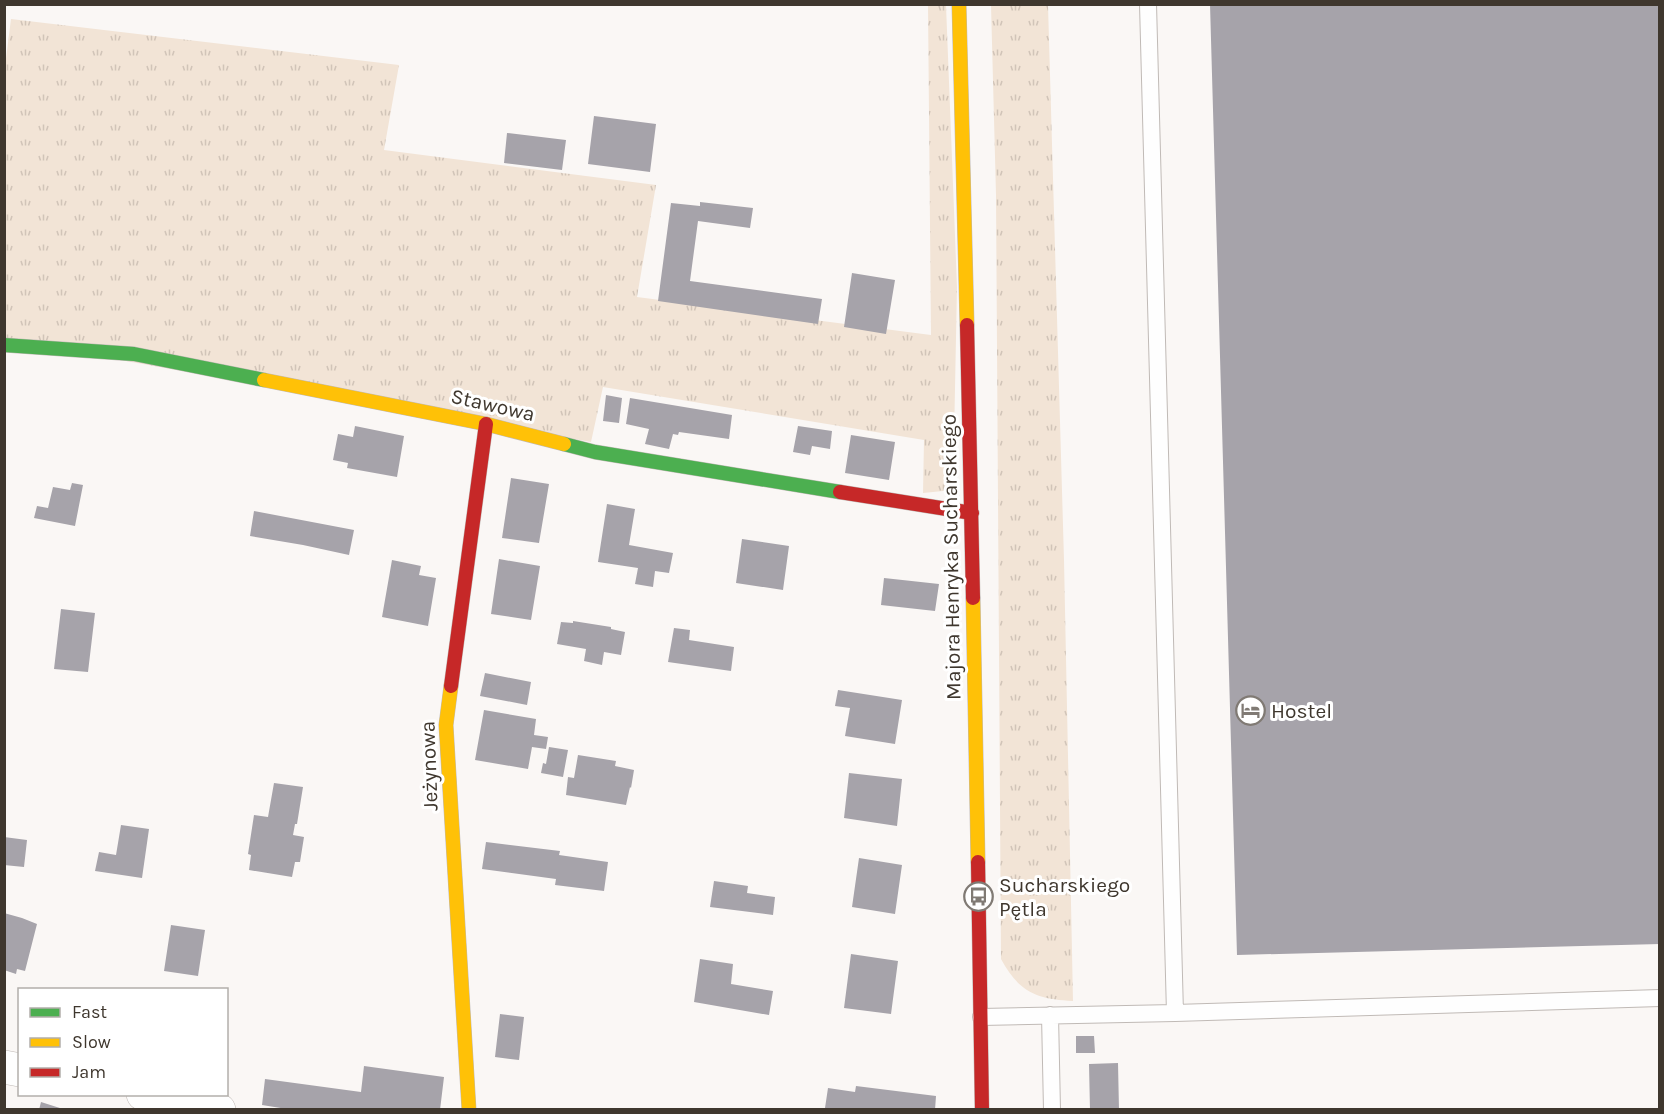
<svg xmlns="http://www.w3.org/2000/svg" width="1664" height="1114" font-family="Karla,sans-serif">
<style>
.grass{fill:url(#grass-tufts)}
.building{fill:#a6a3aa}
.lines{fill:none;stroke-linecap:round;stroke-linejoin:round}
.lane-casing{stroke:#c0bab6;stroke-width:18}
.street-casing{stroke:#c0bab6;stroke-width:34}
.fast-casing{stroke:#c0bab6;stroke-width:15}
.slow-casing{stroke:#c0bab6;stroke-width:15}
.jam-casing{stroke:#c0bab6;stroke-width:15}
.lane{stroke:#fefefe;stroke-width:16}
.street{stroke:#fefefe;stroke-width:33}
.fast{stroke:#4caf50;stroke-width:14}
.slow{stroke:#ffc107;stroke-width:14}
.jam{stroke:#c62828;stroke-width:14}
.labels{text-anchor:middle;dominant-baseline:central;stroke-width:6;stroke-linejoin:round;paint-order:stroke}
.street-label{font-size:21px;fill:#3f372e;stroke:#fff}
.poi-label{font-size:21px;fill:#3f372e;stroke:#fff;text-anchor:start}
</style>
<defs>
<pattern id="grass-tufts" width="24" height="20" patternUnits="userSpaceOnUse" patternTransform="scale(1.5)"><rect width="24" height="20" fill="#f2e4d6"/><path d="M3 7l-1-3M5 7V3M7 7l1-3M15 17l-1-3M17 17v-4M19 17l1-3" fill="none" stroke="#d1c4b8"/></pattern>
</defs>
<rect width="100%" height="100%" fill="#faf7f5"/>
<path class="grass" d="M 928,5 L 946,5 L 957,287 L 953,490 L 923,493 L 924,440 L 603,387 L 591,442 L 5,340 L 4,74 L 11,19 L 399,65 L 384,150 L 656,185 L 637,297 L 931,335 Z
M 991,5 L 1048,5 L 1064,560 L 1073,1001 C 1036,999 1019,992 1001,959 L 996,195 Z"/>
<path class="building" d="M 1210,4 L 1660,4 L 1660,944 L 1237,955 Z
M 594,116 L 656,124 L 650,172 L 588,164 Z
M 507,133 L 566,140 L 562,170 L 504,163 Z
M 700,202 L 753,208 L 750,228 L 698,221 L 690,281 L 822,299 L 818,324 L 658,301 L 671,203 L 700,206 Z
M 852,273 L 895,280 L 886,334 L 844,327 Z
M 606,395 L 622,398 L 619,423 L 603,421 Z
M 630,398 L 732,415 L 729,439 L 679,432 L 678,435 L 673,434 L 669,449 L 645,444 L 649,429 L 626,424 Z
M 355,426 L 404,436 L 397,477 L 347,468 L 348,463 L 333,460 L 338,434 L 353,437 Z
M 798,426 L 832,431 L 830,449 L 812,446 L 810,455 L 793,452 Z
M 851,435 L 895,442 L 889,480 L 845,473 Z
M 511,478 L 549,484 L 539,543 L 502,538 Z
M 72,483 L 83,485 L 75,526 L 34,518 L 37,506 L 48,508 L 53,487 L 70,490 Z
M 607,504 L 635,509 L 629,545 L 673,553 L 669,573 L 655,571 L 653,587 L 635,584 L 638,568 L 598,562 Z
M 254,511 L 354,530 L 349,555 L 303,545 L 250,536 Z
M 742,539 L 789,546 L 783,590 L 736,583 Z
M 499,559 L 540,566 L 531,620 L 491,614 Z
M 392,560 L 421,566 L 419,575 L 436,578 L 428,626 L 382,617 Z
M 884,578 L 939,584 L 935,611 L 881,605 Z
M 61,609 L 95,613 L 88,672 L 54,669 Z
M 573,621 L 611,627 L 611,629 L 625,632 L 621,655 L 604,652 L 602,665 L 584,661 L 586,649 L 557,644 L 561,622 L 573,623 Z
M 674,628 L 690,630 L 689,640 L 734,647 L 731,671 L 668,662 Z
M 485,673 L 531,682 L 527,705 L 480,696 Z
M 838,690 L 902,700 L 895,744 L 845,736 L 850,708 L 835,706 Z
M 484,710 L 536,719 L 534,735 L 548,737 L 546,749 L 532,747 L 528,769 L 475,760 Z
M 549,747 L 568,750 L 563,777 L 541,773 L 543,763 L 546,764 Z
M 578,755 L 616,761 L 615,766 L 634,770 L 631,788 L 630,787 L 626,805 L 566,795 L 568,777 L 574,778 Z
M 849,773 L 902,779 L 897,826 L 844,818 Z
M 274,783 L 303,787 L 297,824 L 295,824 L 293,835 L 304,837 L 300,862 L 295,862 L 292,877 L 249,870 L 251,855 L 248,854 L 254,815 L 268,817 Z
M 121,825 L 149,829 L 142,878 L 95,871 L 99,852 L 116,855 Z
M 4,837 L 27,840 L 24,867 L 4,865 Z
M 486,842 L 560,851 L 559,855 L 608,862 L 604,891 L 555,885 L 556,879 L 482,869 Z
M 859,858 L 902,865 L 895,914 L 852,907 Z
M 714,881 L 748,886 L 747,893 L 775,897 L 773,915 L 710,907 Z
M 4,913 L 22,918 L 37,924 L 25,971 L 17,969 L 16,974 L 4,970 Z
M 171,925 L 205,930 L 198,976 L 164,971 Z
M 851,954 L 898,961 L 891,1014 L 844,1008 Z
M 700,959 L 733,964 L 731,984 L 773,991 L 769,1015 L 694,1002 Z
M 500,1014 L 524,1017 L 519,1060 L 495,1057 Z
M 1076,1036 L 1094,1036 L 1095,1053 L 1076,1053 Z
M 1118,1063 L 1119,1110 L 1090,1110 L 1089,1064 Z
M 364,1066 L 444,1077 L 440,1110 L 293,1110 L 262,1105 L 265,1079 L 361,1092 Z
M 856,1086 L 936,1096 L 935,1110 L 839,1110 L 825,1108 L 828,1088 L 855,1092 Z
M 41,1102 L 63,1109 L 62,1110 L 39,1110 Z"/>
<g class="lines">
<defs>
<path id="lane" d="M 1148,4 C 1156,341 1169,677 1175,1013
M 1050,1015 L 1052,1110
M 981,1017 L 1175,1013 L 1660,998"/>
<path id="street" d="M 4,1067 L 20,1070
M 143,1094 L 219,1110"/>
<path id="fast" d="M 4,345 L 134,354 L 264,380
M 564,444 L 595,452 L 840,492"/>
<path id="slow" d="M 959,4 L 967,325
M 264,380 L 486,424 L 564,444
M 973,598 L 978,862
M 451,686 L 446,725 L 469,1110"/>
<path id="jam" d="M 967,325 L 973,598
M 840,492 L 972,513
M 451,686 L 486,424
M 978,862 L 982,1110"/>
</defs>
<use href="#lane" class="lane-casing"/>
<use href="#street" class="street-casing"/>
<use href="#fast" class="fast-casing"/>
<use href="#slow" class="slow-casing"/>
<use href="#jam" class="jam-casing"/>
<use href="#lane" class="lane"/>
<use href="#street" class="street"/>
<use href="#fast" class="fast"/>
<use href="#slow" class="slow"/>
<use href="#jam" class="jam"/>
</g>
<defs>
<symbol id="hotel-ring" viewBox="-11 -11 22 22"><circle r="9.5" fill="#fff" stroke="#807a74" stroke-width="1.5"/><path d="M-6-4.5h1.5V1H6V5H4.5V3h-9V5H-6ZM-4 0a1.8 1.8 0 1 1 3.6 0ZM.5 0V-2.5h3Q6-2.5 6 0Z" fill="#807a74"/></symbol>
<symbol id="bus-ring" viewBox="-11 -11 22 22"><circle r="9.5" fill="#fff" stroke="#807a74" stroke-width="1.5"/><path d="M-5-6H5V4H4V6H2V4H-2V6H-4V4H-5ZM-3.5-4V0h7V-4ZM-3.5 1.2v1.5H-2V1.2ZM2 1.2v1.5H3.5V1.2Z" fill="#807a74"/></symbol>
</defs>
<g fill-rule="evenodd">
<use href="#hotel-ring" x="1234" y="694" width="33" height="33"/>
<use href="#bus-ring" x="962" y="880" width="33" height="33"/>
</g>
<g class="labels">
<g class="street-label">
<text transform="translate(493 405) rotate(13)">Stawowa</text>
<text transform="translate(951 557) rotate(-91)">Majora Henryka Sucharskiego</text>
<text transform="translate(429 766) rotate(-92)">Jeżynowa</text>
</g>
<g class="poi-label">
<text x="1271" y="711">Hostel</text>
<text x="999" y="885">Sucharskiego<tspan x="999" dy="24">Pętla</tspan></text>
</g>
</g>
<rect width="1664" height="1114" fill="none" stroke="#3f372e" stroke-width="12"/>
<rect x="18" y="988" width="210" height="108" fill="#ffffff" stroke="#b2afab" stroke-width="1.5"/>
<rect x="30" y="1008" width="30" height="9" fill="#4caf50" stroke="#b2afab" stroke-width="1.5"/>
<text x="72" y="1018" font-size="18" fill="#3f372e">Fast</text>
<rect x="30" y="1038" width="30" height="9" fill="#ffc107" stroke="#b2afab" stroke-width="1.5"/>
<text x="72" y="1048" font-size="18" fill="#3f372e">Slow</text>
<rect x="30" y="1068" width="30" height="9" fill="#c62828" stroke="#b2afab" stroke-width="1.5"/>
<text x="72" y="1078" font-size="18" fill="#3f372e">Jam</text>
</svg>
